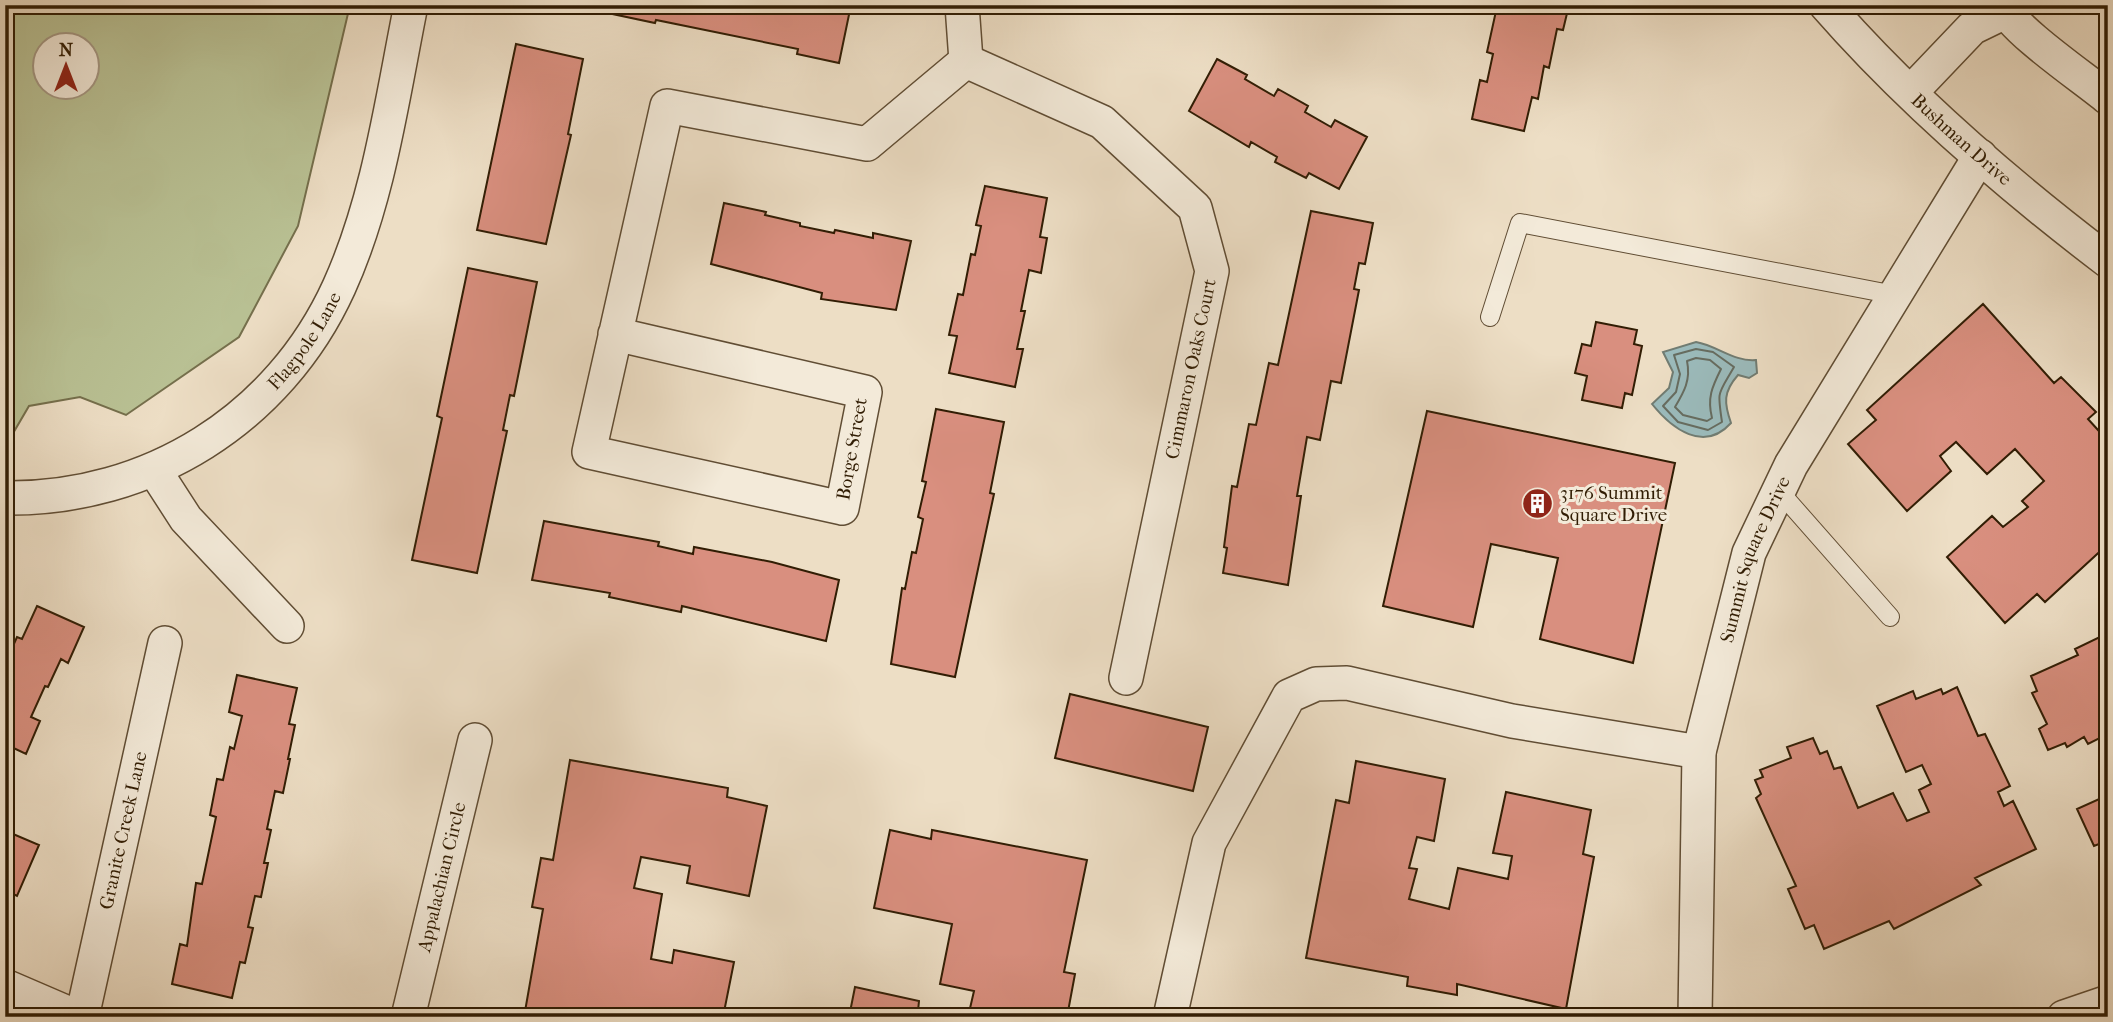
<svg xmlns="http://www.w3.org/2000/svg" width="2113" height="1022" font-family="'IM FELL French Canon',serif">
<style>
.green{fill:#b9c194;stroke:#756f4c;stroke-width:2;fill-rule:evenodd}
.water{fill:#9bbbbc;stroke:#717c72;stroke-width:2}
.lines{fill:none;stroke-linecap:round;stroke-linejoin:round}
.shore{stroke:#666c60;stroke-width:2}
.building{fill:#d98f7f;stroke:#311d04;stroke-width:2}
.service-casing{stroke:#604d34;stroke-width:20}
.minor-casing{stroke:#604d34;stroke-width:36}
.service{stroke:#f3ead9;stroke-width:18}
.minor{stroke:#f3ead9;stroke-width:33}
.labels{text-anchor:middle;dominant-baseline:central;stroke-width:6;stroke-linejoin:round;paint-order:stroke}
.street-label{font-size:19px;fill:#311d04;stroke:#f3ead9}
.poi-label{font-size:19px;fill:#311d04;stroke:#f3ead9;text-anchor:start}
</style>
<rect width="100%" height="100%" fill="#eddec5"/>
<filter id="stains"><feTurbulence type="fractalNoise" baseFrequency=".00286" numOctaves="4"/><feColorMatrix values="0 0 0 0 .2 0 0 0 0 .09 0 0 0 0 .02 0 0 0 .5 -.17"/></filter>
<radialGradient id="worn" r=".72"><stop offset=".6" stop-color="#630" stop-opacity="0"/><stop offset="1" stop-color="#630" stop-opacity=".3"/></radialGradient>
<path class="green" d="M 25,5 L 350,5 L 298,226 L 239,337 L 126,415 L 80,397 L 29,406 L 5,447 L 5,13 ZM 46,46 L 88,46 L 88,88 L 46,88 Z"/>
<path class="water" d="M 1696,342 C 1718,346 1734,362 1756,360 L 1757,373 L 1749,378 L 1738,375 C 1723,392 1724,403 1731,423 C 1704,453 1672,429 1652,404 L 1669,388 L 1673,372 L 1663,352 Z"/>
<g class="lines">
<path class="shore" d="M 1696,349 L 1713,352 L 1734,367 C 1718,395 1717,389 1722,422 L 1708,430 L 1678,422 L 1663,406 L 1676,392 L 1680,374 L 1674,355 Z
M 1696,358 L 1710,360 L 1721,369 C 1712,387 1707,398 1712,418 L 1707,421 L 1683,415 L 1675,407 C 1684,392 1691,380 1687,361 Z"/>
</g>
<path class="building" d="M 544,5 L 851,5 L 839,63 L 797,54 L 798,49 L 656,20 L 655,23 L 584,8 L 583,13 Z
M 1505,5 L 1569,5 L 1563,30 L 1557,29 L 1549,68 L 1544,66 L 1538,99 L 1532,97 L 1524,131 L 1472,119 L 1480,80 L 1487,82 L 1493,54 L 1487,52 L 1496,11 L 1503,13 Z
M 516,44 L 583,59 L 568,134 L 571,135 L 546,244 L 477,230 Z
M 1217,59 L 1247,75 L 1245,79 L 1274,96 L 1278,89 L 1308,106 L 1305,112 L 1331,127 L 1335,120 L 1367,137 L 1339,189 L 1309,173 L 1306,178 L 1275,162 L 1277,157 L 1251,142 L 1249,147 L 1189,111 Z
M 985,186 L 1047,198 L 1040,237 L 1047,238 L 1041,273 L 1029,270 L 1021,311 L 1025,311 L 1017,349 L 1023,349 L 1015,387 L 949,373 L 957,336 L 949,335 L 958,294 L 963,295 L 971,254 L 975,255 L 981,226 L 976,225 Z
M 724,203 L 766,212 L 765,215 L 800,223 L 800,226 L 834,233 L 835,230 L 873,238 L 873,233 L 911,241 L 896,310 L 821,299 L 822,293 L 711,264 Z
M 1311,211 L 1373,223 L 1365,264 L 1359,263 L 1354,289 L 1359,290 L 1341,383 L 1331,381 L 1320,440 L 1307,437 L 1297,496 L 1301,496 L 1288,585 L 1223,573 L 1227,548 L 1224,547 L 1232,486 L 1237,487 L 1249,424 L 1256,425 L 1269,363 L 1278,365 Z
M 468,268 L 537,282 L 514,396 L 510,395 L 503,430 L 507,431 L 477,573 L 412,560 L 442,418 L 437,416 Z
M 1983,304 L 2054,383 L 2061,377 L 2096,412 L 2088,419 L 2108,441 L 2108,544 L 2045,602 L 2037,594 L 2005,623 L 1947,557 L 1992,516 L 2003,527 L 2028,507 L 2022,501 L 2044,481 L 2015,449 L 1987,474 L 1956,442 L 1940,456 L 1951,471 L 1907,511 L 1848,444 L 1876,420 L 1867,410 Z
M 1596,322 L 1637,330 L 1634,344 L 1642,346 L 1632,395 L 1625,393 L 1622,408 L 1582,400 L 1587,376 L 1575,373 L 1582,344 L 1591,346 Z
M 936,409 L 1004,422 L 990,493 L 994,494 L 955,677 L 891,664 L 902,588 L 905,589 L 912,552 L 916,553 L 923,519 L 918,517 L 926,482 L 922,481 Z
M 1427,411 L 1675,463 L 1633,663 L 1540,639 L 1558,558 L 1491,544 L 1473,627 L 1383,606 Z
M 544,521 L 659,542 L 658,546 L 693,554 L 694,547 L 772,562 L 839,580 L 826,641 L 682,606 L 681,612 L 609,597 L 610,593 L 532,580 Z
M 37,606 L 84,627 L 68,663 L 61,659 L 48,687 L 45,686 L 31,717 L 40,721 L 26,754 L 5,744 L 5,664 L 17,637 L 22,639 Z
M 2108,633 L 2108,734 L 2088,744 L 2084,737 L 2067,747 L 2065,743 L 2048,750 L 2039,729 L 2047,724 L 2032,693 L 2037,691 L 2031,676 L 2078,655 L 2075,649 Z
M 237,675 L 297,688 L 289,724 L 295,725 L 288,759 L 290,759 L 283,793 L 275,791 L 267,829 L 271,830 L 264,863 L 268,863 L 261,897 L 255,896 L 248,927 L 253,928 L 245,963 L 240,962 L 232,998 L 172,984 L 180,944 L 187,946 L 196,883 L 202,884 L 216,817 L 210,815 L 217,779 L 223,780 L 230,747 L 234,749 L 242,716 L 229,712 Z
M 1957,687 L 1978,736 L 1985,734 L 2010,786 L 1998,792 L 2004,806 L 2013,801 L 2036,849 L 1975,878 L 1981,885 L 1894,929 L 1889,921 L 1824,949 L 1814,925 L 1805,929 L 1788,889 L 1796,886 L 1756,798 L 1761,794 L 1755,780 L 1763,777 L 1760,770 L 1791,758 L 1787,747 L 1813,738 L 1820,754 L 1827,751 L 1834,769 L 1841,767 L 1858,808 L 1893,793 L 1907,821 L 1929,812 L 1919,790 L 1931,784 L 1922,765 L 1906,772 L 1877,706 L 1913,691 L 1916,699 L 1941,689 L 1943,694 Z
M 1070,694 L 1208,727 L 1193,791 L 1055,758 Z
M 570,760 L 728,788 L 727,797 L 767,806 L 749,896 L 687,883 L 690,866 L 641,857 L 634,888 L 662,894 L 651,959 L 672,963 L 674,950 L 734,962 L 723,1017 L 524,1017 L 543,909 L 532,907 L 541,858 L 553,860 Z
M 1356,761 L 1445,779 L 1434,841 L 1417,837 L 1409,868 L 1417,869 L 1409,899 L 1449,909 L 1458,868 L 1508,879 L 1512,856 L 1493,853 L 1506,792 L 1591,810 L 1583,854 L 1594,857 L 1566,1009 L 1457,984 L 1457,995 L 1407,986 L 1408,977 L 1306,958 L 1336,800 L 1349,803 Z
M 2108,795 L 2108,850 L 2104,842 L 2094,846 L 2077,809 Z
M 890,830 L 931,839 L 932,830 L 1087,860 L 1064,972 L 1075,974 L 1067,1017 L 968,1017 L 974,991 L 940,984 L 952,924 L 874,908 Z
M 6,831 L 39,845 L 17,896 L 5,890 Z
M 855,987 L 919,1001 L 918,1011 L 943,1017 L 849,1017 Z"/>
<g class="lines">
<defs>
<path id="service" d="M 1490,317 L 1520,223 L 1895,295
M 1779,491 L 1890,617"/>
<g id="minor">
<path d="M 962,5 L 966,61"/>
<path id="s1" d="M 1826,5 C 1909,100 2008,185 2108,261"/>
<path d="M 2002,5 C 2013,30 2084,78 2108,98"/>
<path d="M 966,61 L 1102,122 L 1195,208 L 1212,271 L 1126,678"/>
<path d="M 1911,92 L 1972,28 L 2005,12"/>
<path d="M 615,334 L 865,392 L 842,508 L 589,452 L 667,106 L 867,144 L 966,61"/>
<path d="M 155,471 L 186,519 L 287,626"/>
<path id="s2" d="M 5,498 C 149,500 279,419 339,287 C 379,199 392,99 411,5"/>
<path d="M 5,986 L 77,1017"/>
<path id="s3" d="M 82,1017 L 165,643"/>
<path id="s4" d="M 408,1017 L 475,740"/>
<path d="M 1170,1017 L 1209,843 L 1289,696 L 1316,684 L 1347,683 L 1512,721 L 1699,752"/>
<path id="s5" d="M 1695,1017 L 1699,752 L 1749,553 L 1791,465 L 1980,156"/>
<path d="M 2064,1017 L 2108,1002"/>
</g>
</defs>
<use href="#service" class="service-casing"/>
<use href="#minor" class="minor-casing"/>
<use href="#service" class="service"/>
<use href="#minor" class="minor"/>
</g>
<defs>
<symbol id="building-disc" viewBox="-11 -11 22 22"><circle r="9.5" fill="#8f2418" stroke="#f3ead9"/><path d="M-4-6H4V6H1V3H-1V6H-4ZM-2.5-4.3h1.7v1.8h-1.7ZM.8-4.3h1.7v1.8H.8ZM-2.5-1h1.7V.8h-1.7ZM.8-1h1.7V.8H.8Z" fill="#fff"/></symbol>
</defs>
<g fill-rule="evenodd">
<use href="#building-disc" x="1520" y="486" width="35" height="35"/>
</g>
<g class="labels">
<g class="street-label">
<text stroke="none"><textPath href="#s1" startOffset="191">Bushman Drive</textPath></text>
<text stroke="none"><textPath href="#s2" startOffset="354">Flagpole Lane</textPath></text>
<text transform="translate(1191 369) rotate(-78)">Cimmaron Oaks Court</text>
<text transform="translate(852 449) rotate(-80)">Borge Street</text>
<text stroke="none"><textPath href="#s5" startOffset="466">Summit Square Drive</textPath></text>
<text stroke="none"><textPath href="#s3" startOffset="191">Granite Creek Lane</textPath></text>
<text stroke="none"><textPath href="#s4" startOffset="144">Appalachian Circle</textPath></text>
</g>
<g class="poi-label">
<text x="1560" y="493">3176 Summit<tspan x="1560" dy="22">Square Drive</tspan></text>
</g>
</g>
<rect width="2113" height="1022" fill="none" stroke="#eddec5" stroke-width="28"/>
<rect x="7" y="7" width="2099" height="1008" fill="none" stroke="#311d04" stroke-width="3.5"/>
<rect x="14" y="14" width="2085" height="994" fill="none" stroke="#311d04" stroke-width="2"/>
<g transform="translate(66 66)"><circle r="33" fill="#f3ead9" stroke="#a59884" stroke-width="2"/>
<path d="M0-5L12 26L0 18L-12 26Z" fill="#8f2418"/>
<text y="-10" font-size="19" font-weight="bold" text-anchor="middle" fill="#311d04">N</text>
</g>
<rect width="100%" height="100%" filter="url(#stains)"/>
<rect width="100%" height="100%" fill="url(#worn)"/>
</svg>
